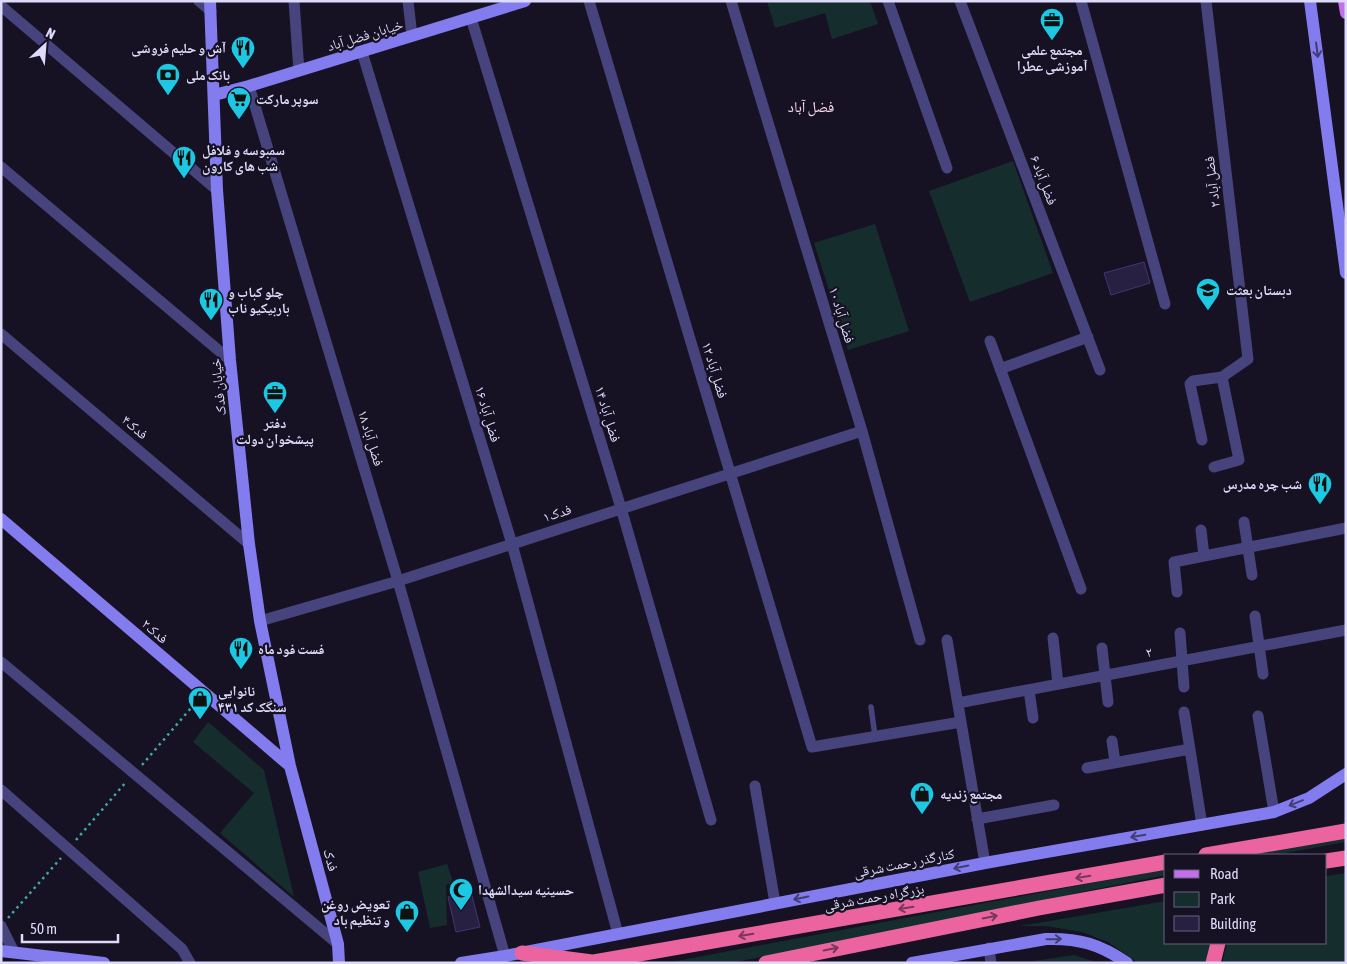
<svg xmlns="http://www.w3.org/2000/svg" width="1347" height="964" font-family="'Asap Condensed','Noto Naskh Arabic',sans-serif">
<style>
.green{fill:#162d2d}
.building{fill:#282043;stroke:#42356c}
.lines{fill:none;stroke-linecap:round;stroke-linejoin:round}
.path{stroke:#3fa9a7;stroke-width:2.5;stroke-dasharray:2.5 4;stroke-linecap:butt}
.lane{stroke:#47437d;stroke-width:5.5}
.street{stroke:#47437d;stroke-width:11}
.secondary{stroke:#837cef;stroke-width:12}
.primary{stroke:#c26eed;stroke-width:12}
.highway{stroke:#eb64a0;stroke-width:15}
.oneway{stroke:#423c75}
.oneway2{stroke:#76375c}
.labels{text-anchor:middle;dominant-baseline:central;stroke-width:4.5;stroke-linejoin:round;paint-order:stroke}
.street-label{font-size:14px;fill:#dedafa;stroke:#161224}
.poi-label{font-size:14px;font-weight:bold;fill:#dedafa;stroke:#161224;text-anchor:start}
.neighbourhood-label{font-size:15px;fill:#fbdbee;stroke:#161224}
</style>
<rect width="100%" height="100%" fill="#161224"/>
<path class="green" d="M 767,1 L 870,1 L 878,24 L 832,39 L 825,13 L 775,28 Z
M 1013,161 L 1053,273 L 970,302 L 929,191 Z
M 875,224 L 909,331 L 848,350 L 814,243 Z
M 208,722 L 264,770 L 294,897 L 220,833 L 254,793 L 193,742 Z
M 1346,837 L 1346,842 L 1274,855 L 1241,855 Z
M 447,864 L 453,882 L 446,885 L 447,925 L 430,928 L 418,872 Z
M 1166,869 L 1166,875 L 736,962 L 666,963 Z
M 1346,873 L 1346,963 L 1222,963 L 1227,943 L 1326,943 L 1326,876 Z
M 1166,901 L 1166,943 L 1210,943 L 1206,963 L 1138,963 L 1108,942 L 1082,932 L 1046,926 L 1020,926 Z
M 1074,955 L 1099,963 L 1034,963 L 1034,961 Z"/>
<path class="building" d="M 1144,262 L 1150,283 L 1111,295 L 1104,273 Z
M 471,892 L 480,927 L 456,932 L 448,897 Z"/>
<g class="lines">
<path class="path" d="M 142,765 L 197,701
M 76,840 L 126,782
M 8,918 L 61,858"/>
<path class="lane" d="M 871,707 L 875,736"/>
<path class="street" d="M 199,1 L 211,11
M 294,1 L 299,71
M 408,1 L 412,36
M 589,1 L 812,747 L 961,722
M 731,1 L 862,431 L 920,640
M 888,1 L 947,168
M 960,1 L 1100,370
M 1081,1 L 1165,304
M 1,6 L 217,190
M 471,18 L 621,508 L 711,820
M 362,52 L 512,544 L 618,934
M 249,86 L 398,581 L 505,956
M 1,167 L 230,360
M 1,334 L 249,544
M 990,341 L 1081,589
M 1000,369 L 1088,337
M 1202,440 L 1190,384 L 1193,381 L 1222,377 L 1248,359 L 1206,1
M 1214,467 L 1239,460 L 1222,377
M 1244,522 L 1252,575
M 1201,530 L 1204,556
M 1177,592 L 1174,562 L 1346,528
M 1255,616 L 1263,674
M 260,621 L 398,581 L 862,431
M 1180,633 L 1184,687
M 1053,638 L 1058,684
M 947,640 L 985,863
M 1102,648 L 1108,702
M 1,662 L 338,944
M 1029,690 L 1033,718
M 958,703 L 1346,630
M 1184,712 L 1202,825
M 1258,716 L 1274,812
M 1112,741 L 1115,762
M 1087,768 L 1190,749
M 755,786 L 775,903
M 1,790 L 182,949 L 190,963
M 977,819 L 1054,805
M 1,926 L 14,952
M 989,948 L 991,963"/>
<path class="secondary" d="M 210,1 L 217,190 L 230,360 L 249,544 L 260,621 L 290,766 L 338,944 L 339,963
M 1310,1 L 1346,273
M 214,95 L 249,86 L 525,1
M 1,519 L 290,766
M 1,951 L 104,963
M 461,963 L 505,956 L 985,863 L 1274,812 L 1309,798 L 1346,774
M 912,963 L 1046,939 C 1078,938 1100,944 1127,963"/>
<path class="primary" d="M 1344,1 L 1346,13"/>
<path class="highway" d="M 1206,855 L 1346,831
M 1326,861 L 1346,858
M 522,953 L 592,962
M 588,963 L 1166,862
M 766,963 L 1039,908 L 1166,885
M 1213,963 L 1218,943"/>
</g>
<defs><path id="oneway-shaft" d="M-6 0H5M1.5-3L5.5 0L1.5 3" fill="none" stroke-width="1.6" stroke-linecap="round" stroke-linejoin="round" transform="scale(1.25)"/></defs>
<g class="oneway">
<use href="#oneway-shaft" transform="translate(1317 50) rotate(83)"/>
<use href="#oneway-shaft" transform="translate(1296 803) rotate(158)"/>
<use href="#oneway-shaft" transform="translate(1138 836) rotate(170)"/>
<use href="#oneway-shaft" transform="translate(961 867) rotate(169)"/>
<use href="#oneway-shaft" transform="translate(801 898) rotate(169)"/>
<use href="#oneway-shaft" transform="translate(1054 939) rotate(-1)"/>
</g>
<g class="oneway2">
<use href="#oneway-shaft" transform="translate(1083 877) rotate(170)"/>
<use href="#oneway-shaft" transform="translate(906 908) rotate(170)"/>
<use href="#oneway-shaft" transform="translate(990 917) rotate(-11)"/>
<use href="#oneway-shaft" transform="translate(746 935) rotate(170)"/>
<use href="#oneway-shaft" transform="translate(831 949) rotate(-12)"/>
</g>
<defs>
<symbol id="office-pin" viewBox="-11 -11 22 30"><path d="M0 17L-7.5 6A9.5 9.5 0 1 1 7.5 6Z" fill="#1dc8e3" stroke="#161224"/><path d="M-6-3h4V-5.5h4V-3h4V5H-6ZM-1-4.5V-3h2v-1.5ZM-6 0V1H6V0Z" fill="#111"/></symbol>
<symbol id="restaurant-pin" viewBox="-11 -11 22 30"><path d="M0 17L-7.5 6A9.5 9.5 0 1 1 7.5 6Z" fill="#1dc8e3" stroke="#161224"/><path d="M-5-6h1v4h1v-4h1v4h1v-4h1v5L-1.5 .5V6h-2V.5L-5-1ZM5-6V6H3V1.5H1.5Q1.5-4 5-6Z" fill="#111"/></symbol>
<symbol id="bank-pin" viewBox="-11 -11 22 30"><path d="M0 17L-7.5 6A9.5 9.5 0 1 1 7.5 6Z" fill="#1dc8e3" stroke="#161224"/><path d="M-6-4H6V4H-6ZM0-2.3a2.3 2.3 0 1 0 0 4.6a2.3 2.3 0 1 0 0-4.6Z" fill="#111"/></symbol>
<symbol id="supermarket-pin" viewBox="-11 -11 22 30"><path d="M0 17L-7.5 6A9.5 9.5 0 1 1 7.5 6Z" fill="#1dc8e3" stroke="#161224"/><path d="M-6-5.5h2.5l.6 2H6L4.5 2H-2.5L-4.4-4H-6ZM-1.5 3.2a1.3 1.3 0 1 0 .1 0ZM3 3.2a1.3 1.3 0 1 0 .1 0Z" fill="#111"/></symbol>
<symbol id="school-pin" viewBox="-11 -11 22 30"><path d="M0 17L-7.5 6A9.5 9.5 0 1 1 7.5 6Z" fill="#1dc8e3" stroke="#161224"/><path d="M0-5L7-2L0 1L-7-2ZM-4 1L0 2.5L4 1V4Q0 6-4 4Z" fill="#111"/></symbol>
<symbol id="shop-pin" viewBox="-11 -11 22 30"><path d="M0 17L-7.5 6A9.5 9.5 0 1 1 7.5 6Z" fill="#1dc8e3" stroke="#161224"/><path d="M-5-2.5h2.3a2.7 3.5 0 0 1 5.4 0H5L5.5 6h-11ZM-1.5-2.5h3a1.5 2.3 0 0 0-3 0Z" fill="#111"/></symbol>
<symbol id="mosque-pin" viewBox="-11 -11 22 30"><path d="M0 17L-7.5 6A9.5 9.5 0 1 1 7.5 6Z" fill="#1dc8e3" stroke="#161224"/><path d="M3.5-4.9A6 6 0 1 0 3.5 4.9A5 5 0 1 1 3.5-4.9Z" fill="#111"/></symbol>
</defs>
<g fill-rule="evenodd">
<use href="#office-pin" x="1038" y="6" width="28" height="38"/>
<use href="#restaurant-pin" x="229" y="34" width="28" height="38"/>
<use href="#bank-pin" x="154" y="61" width="28" height="38"/>
<use href="#supermarket-pin" x="225" y="85" width="28" height="38"/>
<use href="#restaurant-pin" x="170" y="144" width="28" height="38"/>
<use href="#school-pin" x="1194" y="276" width="28" height="38"/>
<use href="#restaurant-pin" x="197" y="286" width="28" height="38"/>
<use href="#office-pin" x="261" y="379" width="28" height="38"/>
<use href="#restaurant-pin" x="1306" y="470" width="28" height="38"/>
<use href="#restaurant-pin" x="227" y="635" width="28" height="38"/>
<use href="#shop-pin" x="186" y="685" width="28" height="38"/>
<use href="#shop-pin" x="908" y="780" width="28" height="38"/>
<use href="#mosque-pin" x="447" y="876" width="28" height="38"/>
<use href="#shop-pin" x="393" y="898" width="28" height="38"/>
</g>
<g class="labels">
<g class="street-label">
<text transform="translate(365 35) rotate(-17)">خیابان فضل آباد</text>
<text transform="translate(1044 180) rotate(69)">فضل آباد ۶</text>
<text transform="translate(1212 182) rotate(-97)">فضل آباد ۲</text>
<text transform="translate(842 315) rotate(73)">فضل آباد ۱۰</text>
<text transform="translate(715 370) rotate(73)">فضل آباد ۱۲</text>
<text transform="translate(218 387) rotate(-96)">خیابان فدک</text>
<text transform="translate(488 414) rotate(73)">فضل آباد ۱۶</text>
<text transform="translate(608 414) rotate(73)">فضل آباد ۱۴</text>
<text transform="translate(135 427) rotate(40)">فدک۴</text>
<text transform="translate(371 438) rotate(73)">فضل آباد ۱۸</text>
<text transform="translate(557 513) rotate(-18)">فدک۱</text>
<text transform="translate(155 631) rotate(41)">فدک۲</text>
<text transform="translate(1149 652) rotate(-11)">۲</text>
<text transform="translate(331 860) rotate(75)">فدک</text>
<text transform="translate(904 863) rotate(-11)">کنارگذر رحمت شرقی</text>
<text transform="translate(874 897) rotate(-10)">بزرگراه رحمت شرقی</text>
</g>
<g class="poi-label">
<text x="226" y="48" text-anchor="end">آش و حلیم فروشی</text>
<text x="1052" y="50" text-anchor="middle">مجتمع علمی<tspan x="1052" dy="16">آموزشی عطرا</tspan></text>
<text x="186" y="75">بانک ملی</text>
<text x="256" y="99">سوپر مارکت</text>
<text x="202" y="150">سمبوسه و فلافل<tspan x="202" dy="16">شب های کارون</tspan></text>
<text x="1226" y="290">دبستان بعثت</text>
<text x="228" y="292">چلو کباب و<tspan x="228" dy="16">باربیکیو ناب</tspan></text>
<text x="275" y="423" text-anchor="middle">دفتر<tspan x="275" dy="16">پیشخوان دولت</tspan></text>
<text x="1302" y="484" text-anchor="end">شب چره مدرس</text>
<text x="258" y="649">فست فود ماه</text>
<text x="218" y="691">نانوایی<tspan x="218" dy="16">سنگک کد ۴۳۱</tspan></text>
<text x="940" y="794">مجتمع زندیه</text>
<text x="478" y="890">حسینیه سیدالشهدا</text>
<text x="390" y="904" text-anchor="end">تعویض روغن<tspan x="390" dy="16">و تنظیم باد</tspan></text>
</g>
<g class="neighbourhood-label">
<text x="811" y="106">فضل آباد</text>
</g>
</g>
<rect width="1347" height="964" fill="none" stroke="#dedafa" stroke-width="5"/>
<rect x="1164" y="854" width="162" height="90" fill="#161224" stroke="#66627a"/>
<rect x="1174" y="870" width="25" height="8" fill="#c26eed" stroke="#66627a"/>
<text x="1210" y="879" font-size="15" fill="#dedafa">Road</text>
<rect x="1174" y="892" width="25" height="15" fill="#162d2d" stroke="#66627a"/>
<text x="1210" y="904" font-size="15" fill="#dedafa">Park</text>
<rect x="1174" y="916" width="25" height="15" fill="#282043" stroke="#66627a"/>
<text x="1210" y="929" font-size="15" fill="#dedafa">Building</text>
<g transform="translate(45 45) rotate(26)" stroke="#161224" stroke-width="4" paint-order="stroke">
<path d="M0-4L9 19L0 12L-9 19Z" fill="#dedafa"/>
<text y="-8" font-size="14" font-weight="bold" text-anchor="middle" fill="#dedafa">N</text>
</g>
<path d="M22 934v8h96v-8" fill="none" stroke="#dedafa" stroke-width="2.5"/>
<text x="30" y="934" font-size="15" fill="#dedafa" stroke="#161224" stroke-width="4" paint-order="stroke">50 m</text>
</svg>
